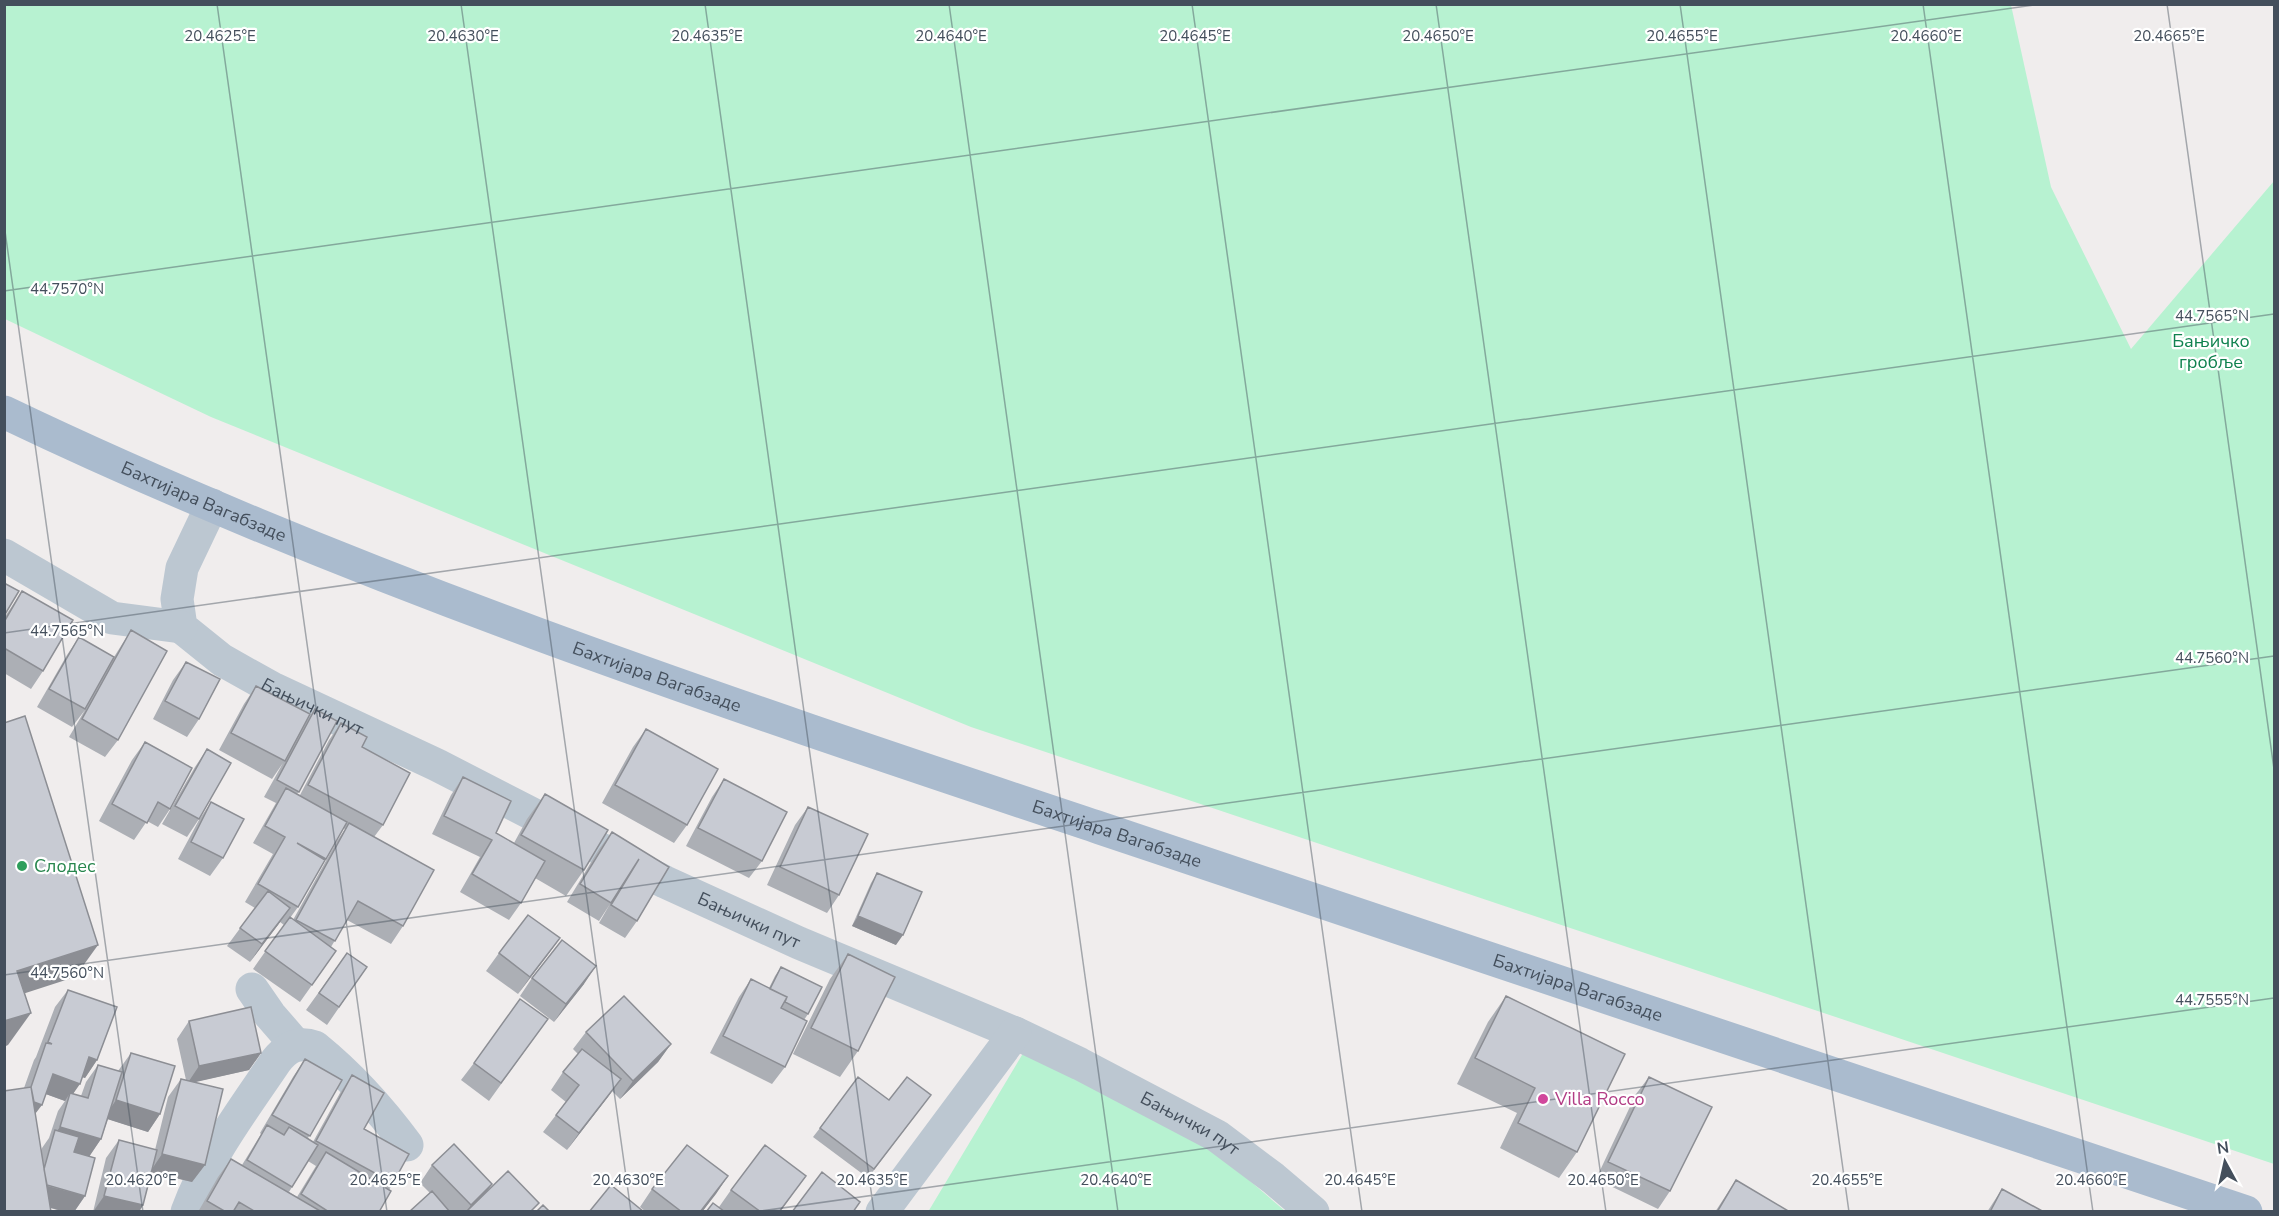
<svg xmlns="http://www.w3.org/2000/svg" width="2279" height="1216" font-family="'Nunito Sans',sans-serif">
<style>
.green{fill:#b7f2d1}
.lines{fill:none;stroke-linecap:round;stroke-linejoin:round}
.minor{stroke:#bcc7d1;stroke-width:33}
.major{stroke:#aabbce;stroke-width:33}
.wall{fill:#acafb5;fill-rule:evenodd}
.shaded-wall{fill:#8c8e94}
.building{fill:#c8cbd3;stroke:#8c8e94;stroke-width:1.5}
.ticks{fill:none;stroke:#444f5c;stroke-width:1.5;stroke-opacity:0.45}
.leisure-dot{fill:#2e9e5b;stroke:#fff;stroke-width:2}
.hotel-dot{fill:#d1479c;stroke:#fff;stroke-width:2}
.labels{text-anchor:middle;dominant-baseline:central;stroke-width:4.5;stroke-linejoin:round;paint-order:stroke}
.park-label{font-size:18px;fill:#10824f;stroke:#fff}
.street-label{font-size:18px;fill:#444f5c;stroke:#fff}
.leisure-label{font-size:18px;fill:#27864d;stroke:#fff;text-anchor:start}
.hotel-label{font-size:18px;fill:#b23c85;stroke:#fff;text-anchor:start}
.ticks-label{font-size:15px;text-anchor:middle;fill:#444f5c;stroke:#fff;stroke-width:4.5;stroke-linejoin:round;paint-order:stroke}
</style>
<rect width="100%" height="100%" fill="#f0eded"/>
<path class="green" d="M 5,4 L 2011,5 L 2051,187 L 2131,349 L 2274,181 L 2274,1164 L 971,727 L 211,417 L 5,319 Z
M 1025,1050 L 1208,1145 L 1285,1211 L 928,1212 Z"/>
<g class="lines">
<g class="minor">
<path id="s1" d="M 212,505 L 182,568 L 177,599 L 181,627 L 222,660 L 272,688 L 437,765 L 665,882 L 799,943 L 1015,1033 L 1080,1064 L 1217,1136 L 1273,1178 L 1313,1212"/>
<path d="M 4,555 L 112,618 L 181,627"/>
<path d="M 252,989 L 270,1015 L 296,1045"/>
<path d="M 187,1212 C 208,1155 243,1110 276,1061 C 287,1047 298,1041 315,1047 C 352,1077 379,1107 407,1145"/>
<path d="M 882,1212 L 1015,1033"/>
</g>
<path class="major" id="s2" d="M 4,412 C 355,580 732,705 1100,828 C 1482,956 1864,1083 2246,1212"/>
</g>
<path class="wall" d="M 22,591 L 43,671 L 31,689 L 4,673 L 4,618 Z
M 131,630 L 118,740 L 105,757 L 69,737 L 85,710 L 72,727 L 37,707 L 67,655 L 79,637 L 114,657 Z
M 186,662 L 199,719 L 187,737 L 153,719 L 173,680 Z
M 256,686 L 304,725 L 315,709 L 299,792 L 297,794 L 300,795 L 329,740 L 341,723 L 362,747 L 383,825 L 374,837 L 403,926 L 391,944 L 347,920 L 331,947 L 336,951 L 300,1002 L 253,969 L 284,925 L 280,922 L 250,962 L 227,946 L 255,908 L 245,902 L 273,854 L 253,843 L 276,803 L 264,797 L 283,763 L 272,779 L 219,750 L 244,704 ZM 343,828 L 345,829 L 337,841 L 293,920 L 290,918 L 298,907 Z
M 646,729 L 687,825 L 674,843 L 602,803 L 633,747 Z
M 145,742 L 170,809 L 158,827 L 147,821 L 134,840 L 99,821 L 132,760 Z
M 207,749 L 199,819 L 187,837 L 162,824 L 195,767 Z
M 463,777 L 496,833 L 514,843 L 527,819 L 545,794 L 584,870 L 566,896 L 535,878 L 521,903 L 509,920 L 460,892 L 480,857 L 432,834 L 451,795 Z
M 724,779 L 762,861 L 749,878 L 686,846 L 712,797 Z
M 211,802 L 223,858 L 210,876 L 178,859 L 199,820 Z
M 808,807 L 839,895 L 827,913 L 767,885 L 795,825 Z
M 612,832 L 637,921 L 625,938 L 599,923 L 610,904 L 599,921 L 567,902 L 599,849 Z
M 877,873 L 896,945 L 852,926 L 871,883 Z
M 560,938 L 518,994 L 486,971 L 499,953 Z
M 347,953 L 367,967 L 327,1025 L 306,1010 Z
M 848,954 L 858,1051 L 840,1077 L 793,1054 L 830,979 Z
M 781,967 L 808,1014 L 804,1020 L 785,1067 L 772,1084 L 710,1053 L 739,997 L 751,979 L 769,988 L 775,976 Z
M 532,978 L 584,984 L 554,1022 L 520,996 Z
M 68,990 L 97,1060 L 85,1078 L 82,1077 L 73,1094 L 81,1096 L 86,1082 L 98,1065 L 118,1071 L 131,1053 L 160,1114 L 148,1132 L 108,1119 L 101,1139 L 89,1156 L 85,1196 L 74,1212 L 65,1212 L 50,1208 L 24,1088 L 34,1060 L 36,1057 L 55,1007 ZM 46,1094 L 65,1101 L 58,1111 L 49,1138 L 42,1148 L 41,1151 L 35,1114 Z
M 1506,996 L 1577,1152 L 1559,1178 L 1500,1148 L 1517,1113 L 1457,1084 L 1488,1022 Z
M 548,1019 L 489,1101 L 461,1080 L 474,1063 Z
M 189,1021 L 261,1053 L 249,1070 L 194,1082 L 205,1165 L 192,1182 L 152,1172 L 143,1205 L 139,1212 L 93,1212 L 106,1158 L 119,1140 L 155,1150 L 168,1097 L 181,1079 L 186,1080 L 177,1039 Z
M 586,1032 L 671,1044 L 658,1062 L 620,1099 L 612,1091 L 567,1150 L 543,1132 L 566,1102 L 551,1090 L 563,1072 L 578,1054 L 573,1049 Z
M 305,1059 L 342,1080 L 308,1138 L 313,1142 L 340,1093 L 352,1075 L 364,1129 L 393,1183 L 389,1190 L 379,1212 L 198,1212 L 218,1177 L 231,1159 L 242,1165 L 261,1134 L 260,1133 L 293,1077 ZM 308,1161 L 316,1166 L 297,1197 L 289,1192 Z
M 1649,1077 L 1670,1191 L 1658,1209 L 1596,1179 L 1636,1094 Z
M 889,1100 L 924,1104 L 868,1178 L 813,1137 L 820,1128 Z
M 432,1165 L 486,1193 L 533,1212 L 409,1212 L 430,1193 L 420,1183 Z
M 728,1176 L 702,1212 L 646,1212 L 640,1207 L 652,1189 Z
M 1736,1180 L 1790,1212 L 1715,1212 Z
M 2002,1189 L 2044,1212 L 1987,1212 Z
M 731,1190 L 793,1194 L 780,1212 L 706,1212 L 719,1207 Z"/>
<path class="shaded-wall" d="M 290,908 L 278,925 L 250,962 L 262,944 Z
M 858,916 L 903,935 L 896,945 L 852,926 Z
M 560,938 L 547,956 L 518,994 L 530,977 Z
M 98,945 L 75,977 L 4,1000 L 17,971 Z
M 596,966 L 584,984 L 554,1022 L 566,1004 Z
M 31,1013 L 8,1045 L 4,1047 L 4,1021 Z
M 671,1044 L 658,1062 L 620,1099 L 633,1081 Z
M 261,1053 L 249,1070 L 187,1084 L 199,1066 Z
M 89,1057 L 97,1060 L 85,1078 L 77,1075 Z
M 53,1074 L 80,1084 L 68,1101 L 70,1093 L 65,1101 L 40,1092 Z
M 621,1079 L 608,1097 L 567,1150 L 579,1133 Z
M 27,1099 L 42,1105 L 29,1122 Z
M 116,1100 L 160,1114 L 148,1132 L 104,1118 Z
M 60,1127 L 101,1139 L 89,1157 L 51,1146 L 53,1136 Z
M 162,1154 L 205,1165 L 192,1182 L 150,1172 Z
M 728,1176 L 716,1194 L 702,1212 L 700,1212 Z
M 40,1184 L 85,1196 L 74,1212 L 65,1212 L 28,1201 Z
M 492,1184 L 480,1202 L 466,1212 L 471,1205 Z
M 104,1196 L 143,1205 L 139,1212 L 93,1212 Z"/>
<path class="building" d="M 4,583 L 19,591 L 4,616 Z
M 22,591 L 73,620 L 43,671 L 4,648 L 4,622 Z
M 131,630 L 167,651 L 118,740 L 82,719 Z
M 79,637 L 114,657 L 85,709 L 49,689 Z
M 186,662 L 220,679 L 199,719 L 165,701 Z
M 256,686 L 310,714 L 285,761 L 231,733 Z
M 315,709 L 337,721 L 299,792 L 277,780 Z
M 25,716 L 98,945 L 17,971 L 31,1013 L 4,1021 L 4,723 Z
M 341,723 L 367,737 L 362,747 L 410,773 L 383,825 L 308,785 Z
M 646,729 L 718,769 L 687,825 L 615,785 Z
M 145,742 L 192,768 L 170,809 L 158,802 L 147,823 L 112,804 Z
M 207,749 L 231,763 L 199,819 L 175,806 Z
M 463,777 L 511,801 L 496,833 L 545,861 L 521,903 L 472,874 L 492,840 L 444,816 Z
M 724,779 L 787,812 L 762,861 L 698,828 Z
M 286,788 L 347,822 L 326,859 L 297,843 L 325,860 L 298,907 L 258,884 L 285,837 L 265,826 Z
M 545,794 L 608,830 L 584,870 L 521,835 Z
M 211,802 L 244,819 L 223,858 L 191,842 Z
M 808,807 L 868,834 L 839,895 L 780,867 Z
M 349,823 L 434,870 L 403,926 L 358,901 L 335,941 L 296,920 Z
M 612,832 L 669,867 L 637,921 L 611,905 L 639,859 L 611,903 L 580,884 Z
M 877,873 L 922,892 L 903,935 L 858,916 Z
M 268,891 L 290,908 L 262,944 L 240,928 Z
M 528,915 L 560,938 L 530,977 L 499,953 Z
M 290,917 L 336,951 L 312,985 L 265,951 Z
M 562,940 L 596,966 L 566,1004 L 532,978 Z
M 347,953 L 367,967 L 339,1007 L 319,993 Z
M 848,954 L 895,977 L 858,1051 L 811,1028 Z
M 781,967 L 822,987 L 808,1014 L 785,1002 L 787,997 L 770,989 Z
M 751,979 L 787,997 L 781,1008 L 807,1021 L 785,1067 L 723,1036 Z
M 68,990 L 117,1007 L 97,1060 L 89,1057 L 80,1084 L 53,1074 L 42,1105 L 34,1102 L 31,1087 L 46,1043 L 52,1044 L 48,1042 Z
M 624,996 L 671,1044 L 633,1081 L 586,1032 Z
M 1506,996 L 1625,1054 L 1577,1152 L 1518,1123 L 1535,1088 L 1475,1058 Z
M 520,999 L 548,1019 L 501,1083 L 474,1063 Z
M 251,1007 L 261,1053 L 199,1066 L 189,1021 Z
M 582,1049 L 621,1079 L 579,1133 L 556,1115 L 579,1085 L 563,1072 Z
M 131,1053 L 175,1066 L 160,1114 L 116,1100 Z
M 305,1059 L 342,1080 L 310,1136 L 272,1115 Z
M 98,1065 L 122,1072 L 101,1139 L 60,1127 L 70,1093 L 88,1098 Z
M 352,1075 L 384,1093 L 364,1129 L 409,1154 L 393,1183 L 316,1141 Z
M 858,1077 L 889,1100 L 907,1077 L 931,1095 L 874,1169 L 820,1128 Z
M 1649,1077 L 1712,1107 L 1670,1191 L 1608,1162 Z
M 181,1079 L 223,1089 L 205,1165 L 162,1154 Z
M 31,1087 L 51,1212 L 4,1212 L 4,1091 Z
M 267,1125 L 284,1135 L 289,1127 L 318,1145 L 292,1187 L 247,1160 Z
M 55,1130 L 79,1137 L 74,1152 L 95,1158 L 85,1196 L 47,1185 L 44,1169 Z
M 119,1140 L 157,1150 L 143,1205 L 104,1196 Z
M 454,1144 L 492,1184 L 471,1205 L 432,1165 Z
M 687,1145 L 728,1176 L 700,1212 L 682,1212 L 652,1189 Z
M 765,1145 L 806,1176 L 779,1212 L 761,1212 L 731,1190 Z
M 326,1152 L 391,1191 L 379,1212 L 329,1212 L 301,1194 Z
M 231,1159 L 322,1212 L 256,1212 L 239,1202 L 233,1212 L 226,1212 L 207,1201 Z
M 508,1171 L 539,1203 L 530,1212 L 470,1212 L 468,1210 Z
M 822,1172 L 860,1202 L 853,1212 L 792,1212 Z
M 1736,1180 L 1790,1212 L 1717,1212 Z
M 611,1185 L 644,1212 L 589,1212 Z
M 2002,1189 L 2044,1212 L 1990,1212 Z
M 432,1191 L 450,1212 L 409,1212 Z
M 713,1203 L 725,1212 L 706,1212 Z
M 543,1205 L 550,1212 L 536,1212 Z"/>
<path class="ticks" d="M 217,4 L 387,1212M 461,4 L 631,1212M 705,4 L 874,1212M 949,4 L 1118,1212M 1192,4 L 1362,1212M 1436,4 L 1606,1212M 1680,4 L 1849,1212M 1923,4 L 2093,1212M 2167,4 L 2274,769M 4,224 L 143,1212M 4,291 L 2041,4M 4,633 L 2274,314M 4,975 L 2274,656M 754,1212 L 2274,998"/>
<circle class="leisure-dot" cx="22" cy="866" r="6"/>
<circle class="hotel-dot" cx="1543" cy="1099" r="6"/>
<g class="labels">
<g class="park-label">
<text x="2211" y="341">Бањичко<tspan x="2211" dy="21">гробље</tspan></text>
</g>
<g class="street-label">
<text stroke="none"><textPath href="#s2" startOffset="219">Бахтијара Вагабзаде</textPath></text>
<text stroke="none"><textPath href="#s2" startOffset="705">Бахтијара Вагабзаде</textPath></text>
<text stroke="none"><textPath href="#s1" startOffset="284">Бањички пут</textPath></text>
<text stroke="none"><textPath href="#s2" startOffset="1191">Бахтијара Вагабзаде</textPath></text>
<text stroke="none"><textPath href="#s1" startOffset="770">Бањички пут</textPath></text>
<text stroke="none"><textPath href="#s2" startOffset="1677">Бахтијара Вагабзаде</textPath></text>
<text stroke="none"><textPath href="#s1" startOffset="1256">Бањички пут</textPath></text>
</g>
<g class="leisure-label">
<text x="34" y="866">Слодес</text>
</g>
<g class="hotel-label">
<text x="1555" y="1099">Villa Rocco</text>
</g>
</g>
<g class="ticks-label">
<text x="220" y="41">20.4625°E</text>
<text x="463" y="41">20.4630°E</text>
<text x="707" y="41">20.4635°E</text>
<text x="951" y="41">20.4640°E</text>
<text x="1195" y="41">20.4645°E</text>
<text x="1438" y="41">20.4650°E</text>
<text x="1682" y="41">20.4655°E</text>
<text x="1926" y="41">20.4660°E</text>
<text x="2169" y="41">20.4665°E</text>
<text x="67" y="294">44.7570°N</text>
<text x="2212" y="321">44.7565°N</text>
<text x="67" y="636">44.7565°N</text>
<text x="2212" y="663">44.7560°N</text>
<text x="67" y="978">44.7560°N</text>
<text x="2212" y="1005">44.7555°N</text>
<text x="141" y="1185">20.4620°E</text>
<text x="385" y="1185">20.4625°E</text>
<text x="628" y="1185">20.4630°E</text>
<text x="872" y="1185">20.4635°E</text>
<text x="1116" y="1185">20.4640°E</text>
<text x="1360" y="1185">20.4645°E</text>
<text x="1603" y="1185">20.4650°E</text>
<text x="1847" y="1185">20.4655°E</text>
<text x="2091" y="1185">20.4660°E</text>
</g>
<rect width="2279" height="1216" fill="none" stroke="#444f5c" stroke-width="12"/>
<g transform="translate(2225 1162) rotate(352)" stroke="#ffffff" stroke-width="4.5" paint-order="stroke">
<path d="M0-4.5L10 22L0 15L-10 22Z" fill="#444f5c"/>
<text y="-9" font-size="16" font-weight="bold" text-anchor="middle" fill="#444f5c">N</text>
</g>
</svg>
